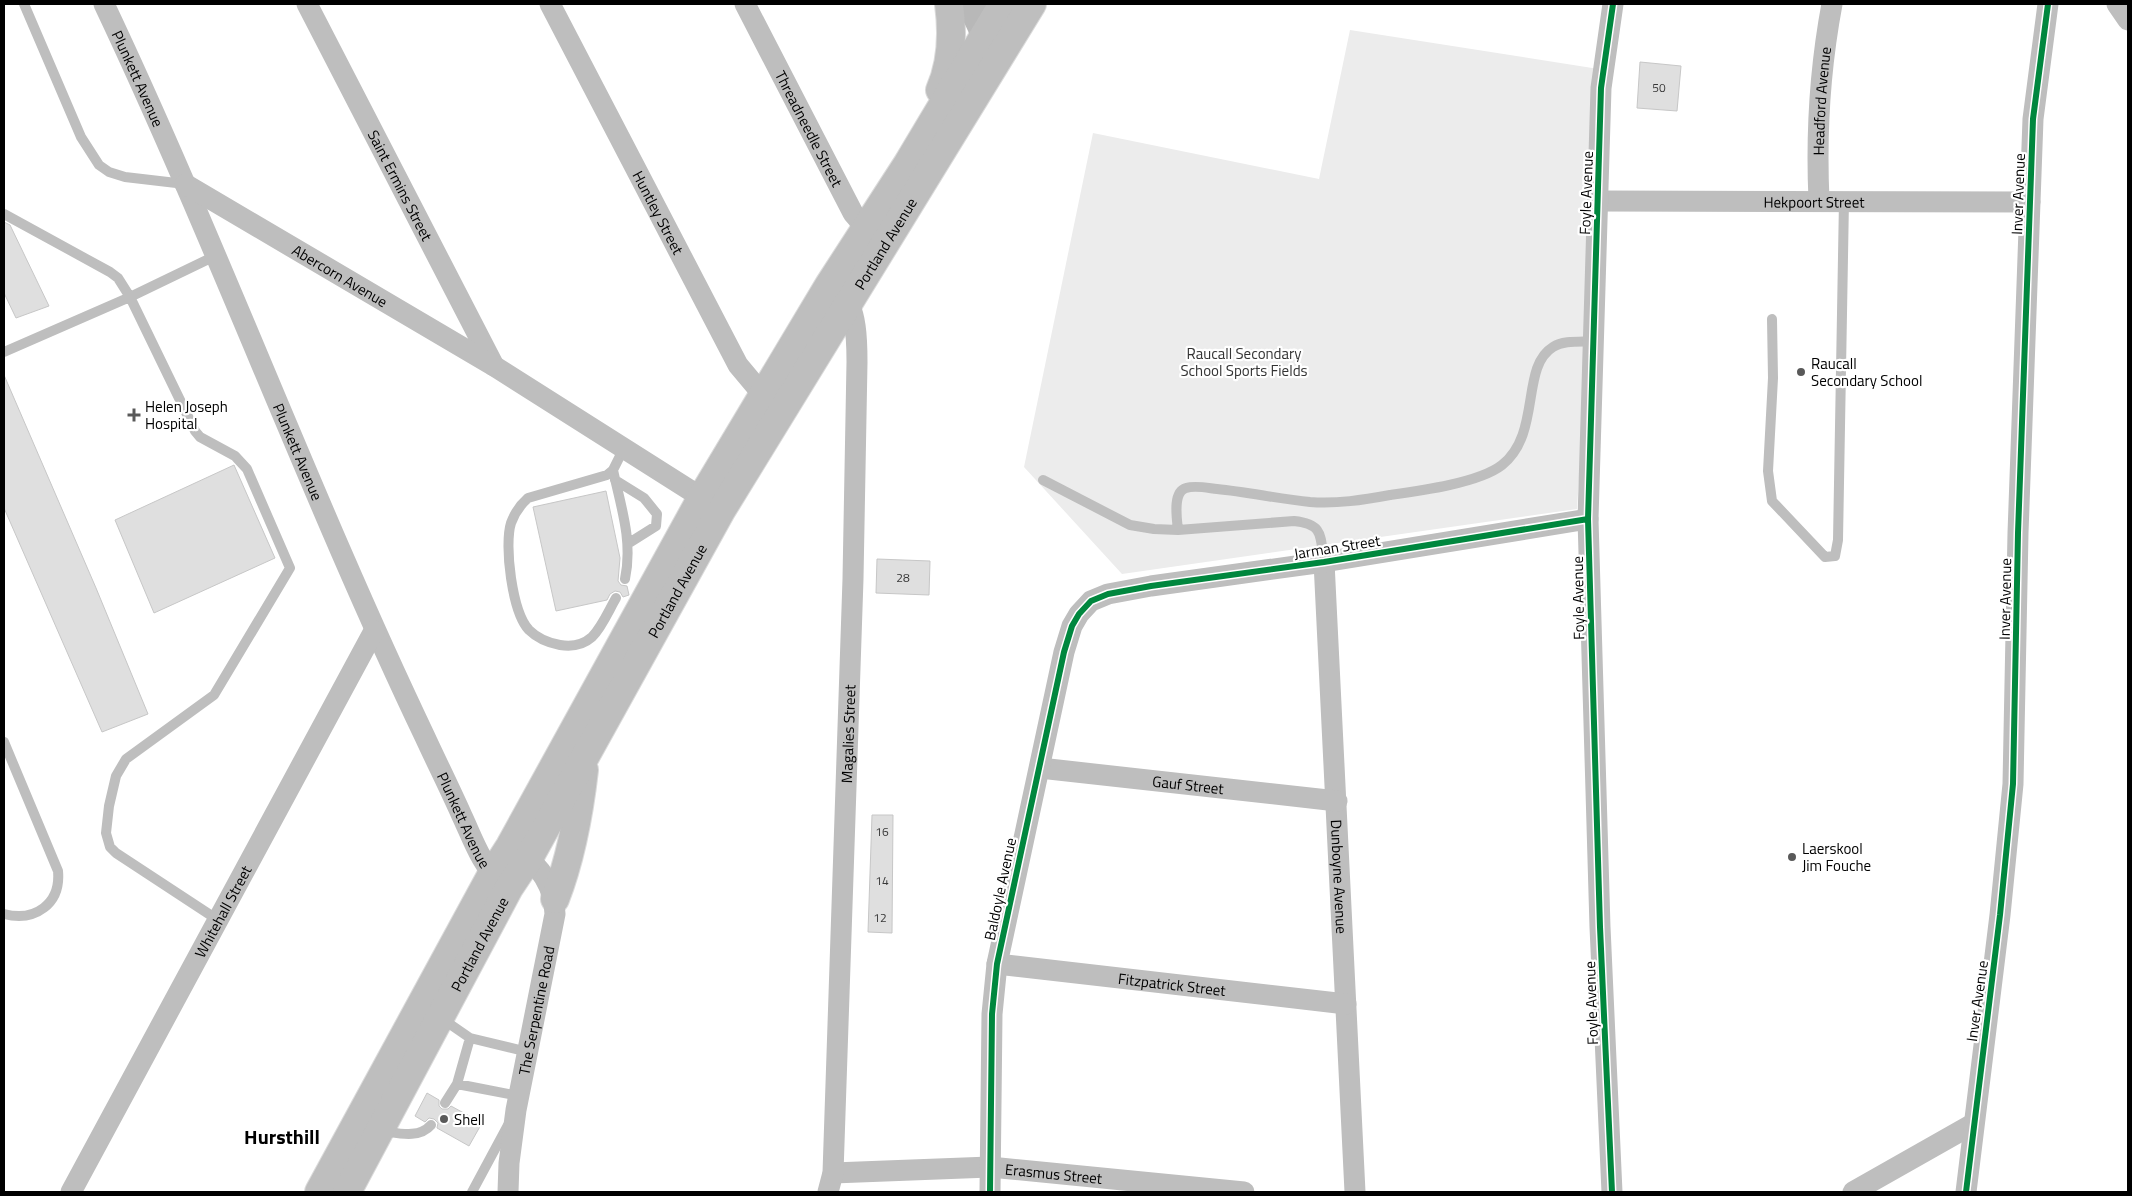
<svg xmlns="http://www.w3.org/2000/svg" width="2132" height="1196" font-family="'Titillium Web',sans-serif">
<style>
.green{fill:#ececec}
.building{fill:#dfdfdf;stroke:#c7c7c7}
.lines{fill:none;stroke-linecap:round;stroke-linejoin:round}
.primary-casing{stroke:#dbdbdb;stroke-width:30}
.lane{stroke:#bebebe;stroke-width:10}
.street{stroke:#bebebe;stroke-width:21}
.secondary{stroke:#b8b8b8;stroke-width:28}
.primary{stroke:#bebebe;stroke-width:28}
.cycleway-casing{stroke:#fff;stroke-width:9}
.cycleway{stroke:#00873e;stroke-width:6}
.poi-dot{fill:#595959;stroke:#fff;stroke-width:2}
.labels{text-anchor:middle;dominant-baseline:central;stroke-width:4.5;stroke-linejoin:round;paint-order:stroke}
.number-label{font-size:12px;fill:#383838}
.street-label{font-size:15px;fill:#000;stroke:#fff}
.park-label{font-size:15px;fill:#333;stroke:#fff}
.poi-label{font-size:15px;fill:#000;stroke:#fff;text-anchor:start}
.district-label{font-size:20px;font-weight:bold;fill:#000;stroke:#fff}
</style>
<rect width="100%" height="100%" fill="#fff"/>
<path class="green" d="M 1350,30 L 1605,70 L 1577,509 L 1122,574 L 1024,467 L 1093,133 L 1319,179 Z"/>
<path class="building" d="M 1640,62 L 1681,66 L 1677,111 L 1637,108 Z
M 4,222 L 10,225 L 49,306 L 16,318 L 4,293 Z
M 4,375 L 96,588 L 148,714 L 102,732 L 4,508 Z
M 234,465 L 275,558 L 154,613 L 115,520 Z
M 606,491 L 620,558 L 618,581 L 621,585 L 627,586 L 629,595 L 623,597 L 620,592 L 615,591 L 610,594 L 607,600 L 556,611 L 533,507 Z
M 877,559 L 930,561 L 929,595 L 876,593 Z
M 872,815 L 893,815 L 892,933 L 868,932 Z
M 427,1093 L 439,1100 L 439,1106 L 442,1109 L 448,1109 L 451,1106 L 482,1123 L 469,1146 L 437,1128 L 438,1123 L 434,1119 L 429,1118 L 425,1122 L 415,1116 Z"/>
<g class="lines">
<defs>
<g id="primary">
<path d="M 940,90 C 952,63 953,34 949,4"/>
<path d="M 555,899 C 571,858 579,814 584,770"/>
<path d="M 319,1192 L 492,874 L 510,846 L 702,497 L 829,285 L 908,163 L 1003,4"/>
<path id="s15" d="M 347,1192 L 509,888 L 529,858 L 721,511 L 1032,4"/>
</g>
</defs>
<use href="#primary" class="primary-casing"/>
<path class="lane" d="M 24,4 L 81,137 L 99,165 L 109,172 L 125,177 L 185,184
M 4,214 L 110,272 L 118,278 L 130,297 L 4,352
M 215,256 L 130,297 L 195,431 L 200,437 L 235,456 L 247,469 L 290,568 L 214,695 L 126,759 L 116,776 L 109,806 L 106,833 L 110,847 L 116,853 L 218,920
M 1772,319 L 1773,378 L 1768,471 L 1772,501 L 1825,557 L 1835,556 L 1838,540 L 1844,200
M 613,470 C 621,507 633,541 625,579
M 615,480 L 644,498 L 657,514 L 656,526 L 629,543
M 1043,480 L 1130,525 L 1154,529 L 1178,530 L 1294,521 C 1324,524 1320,536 1324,562
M 1178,530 C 1177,519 1172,492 1186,488 C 1195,485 1208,488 1217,489 C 1248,492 1279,499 1310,502 C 1337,504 1363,500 1390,495 C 1419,491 1479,483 1502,465 C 1542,433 1520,367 1553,347 C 1564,340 1581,342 1594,341
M 616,598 C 609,610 602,627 592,637 C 583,645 572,647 560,645 C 549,643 537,638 529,630 C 512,612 504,545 511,523 C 515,512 520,505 528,498 L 607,475 L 613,470 L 624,448
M 4,742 L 58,871 C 61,904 35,922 4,914
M 441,1018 L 470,1038 L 457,1084 L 445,1103
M 470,1038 L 528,1052
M 457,1084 L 519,1096
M 382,1131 C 398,1133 419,1139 431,1125
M 472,1192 L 508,1125"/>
<g class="street">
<path id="s1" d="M 104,4 C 218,245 310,496 425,737 C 437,763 450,789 462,816 C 472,837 482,867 501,882"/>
<path id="s2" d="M 307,4 L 494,366"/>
<path id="s3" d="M 550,4 L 738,365 L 764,396 L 774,402"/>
<path id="s4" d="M 745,4 L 853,213 L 866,228 L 877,236"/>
<path d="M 2117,4 L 2128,20"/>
<path id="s5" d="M 185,184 L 494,366 L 715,506"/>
<path id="s6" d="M 1819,200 C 1816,135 1820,68 1832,4"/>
<path id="s7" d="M 1598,201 L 2030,202"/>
<path id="s8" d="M 1324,562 L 1355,1192"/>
<path id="s9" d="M 1040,768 L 1337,801"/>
<path id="s10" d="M 997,964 L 1346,1004"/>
<path id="s11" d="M 833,1173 L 990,1167 L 1244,1192"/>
<path id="s12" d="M 71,1192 L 374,631"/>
<path id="s13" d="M 508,1192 L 509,1163 L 516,1110 L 555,914 C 554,887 541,866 518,851"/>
<path id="s14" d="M 828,1192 L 833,1173 L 853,579 L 857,362 C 857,344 857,307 842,295"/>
<path d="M 990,1192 L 992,1014 L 997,964 L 1064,652 L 1072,626 L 1079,614 L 1091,601 L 1108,594 L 1151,586 L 1324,562 L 1588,519"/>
<path d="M 1612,1192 L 1600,927 L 1588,519 L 1601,88 L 1613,4"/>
<path d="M 1853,1192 L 1973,1124"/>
<path d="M 1966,1192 L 2000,915 L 2013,784 L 2018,533 L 2033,119 L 2048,4"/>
</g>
<path class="secondary" d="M 971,4 L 993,52"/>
<use href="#primary" class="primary"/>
<defs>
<path id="cycleway" d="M 990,1192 L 992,1014 L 997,964 L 1064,652 L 1072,626 L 1079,614 L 1091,601 L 1108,594 L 1151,586 L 1324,562 L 1588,519
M 1612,1192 L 1600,927 L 1588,519 L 1601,88 L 1613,4
M 1966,1192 L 2000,915 L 2013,784 L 2018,533 L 2033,119 L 2048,4"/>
</defs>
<use href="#cycleway" class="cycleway-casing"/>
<use href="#cycleway" class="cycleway"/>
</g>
<g class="poi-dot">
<circle cx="1801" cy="372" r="5"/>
<path d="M131.5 407.5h5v5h5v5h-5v5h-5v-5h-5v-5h5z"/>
<circle cx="1792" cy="857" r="5"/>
<circle cx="444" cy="1119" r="5"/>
</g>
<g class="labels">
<g class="number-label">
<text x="1659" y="87">50</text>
<text x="903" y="577">28</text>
<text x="882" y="831">16</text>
<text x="882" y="880">14</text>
<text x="880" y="917">12</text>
</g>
<g class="street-label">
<text stroke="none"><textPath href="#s1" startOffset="82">Plunkett Avenue</textPath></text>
<text stroke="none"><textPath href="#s6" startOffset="99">Headford Avenue</textPath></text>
<text stroke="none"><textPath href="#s4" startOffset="140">Threadneedle Street</textPath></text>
<text stroke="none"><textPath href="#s2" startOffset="204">Saint Ermins Street</textPath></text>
<text transform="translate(1586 193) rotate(-88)">Foyle Avenue</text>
<text transform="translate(2018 194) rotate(-88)">Inver Avenue</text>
<text stroke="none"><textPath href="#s7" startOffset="216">Hekpoort Street</textPath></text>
<text stroke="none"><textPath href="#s3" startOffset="235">Huntley Street</textPath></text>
<text stroke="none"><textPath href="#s15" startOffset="1091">Portland Avenue</textPath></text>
<text stroke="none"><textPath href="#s5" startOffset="180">Abercorn Avenue</textPath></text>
<text stroke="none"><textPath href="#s1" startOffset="488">Plunkett Avenue</textPath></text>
<text transform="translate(1337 547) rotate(-9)">Jarman Street</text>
<text stroke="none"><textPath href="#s15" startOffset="686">Portland Avenue</textPath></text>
<text transform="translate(1578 598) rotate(-91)">Foyle Avenue</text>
<text transform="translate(2005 599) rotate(-89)">Inver Avenue</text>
<text stroke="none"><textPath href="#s14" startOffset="459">Magalies Street</textPath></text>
<text stroke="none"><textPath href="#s9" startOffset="149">Gauf Street</textPath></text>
<text stroke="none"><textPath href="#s1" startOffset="892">Plunkett Avenue</textPath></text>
<text stroke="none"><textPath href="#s8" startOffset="315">Dunboyne Avenue</textPath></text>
<text transform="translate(1000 889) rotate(-78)">Baldoyle Avenue</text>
<text stroke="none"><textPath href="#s12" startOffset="319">Whitehall Street</textPath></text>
<text stroke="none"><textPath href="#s15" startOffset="281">Portland Avenue</textPath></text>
<text stroke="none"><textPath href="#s10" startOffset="176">Fitzpatrick Street</textPath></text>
<text transform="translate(1977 1001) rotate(-82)">Inver Avenue</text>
<text transform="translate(1591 1003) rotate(-92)">Foyle Avenue</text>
<text stroke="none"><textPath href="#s13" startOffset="184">The Serpentine Road</textPath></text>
<text stroke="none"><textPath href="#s11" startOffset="221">Erasmus Street</textPath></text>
</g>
<g class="park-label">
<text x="1244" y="353">Raucall Secondary<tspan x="1244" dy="17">School Sports Fields</tspan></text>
</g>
<g class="poi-label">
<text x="1811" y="363">Raucall<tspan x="1811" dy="17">Secondary School</tspan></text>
<text x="145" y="406">Helen Joseph<tspan x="145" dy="17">Hospital</tspan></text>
<text x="1802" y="848">Laerskool<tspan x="1802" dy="17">Jim Fouche</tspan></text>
<text x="454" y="1119">Shell</text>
</g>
<g class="district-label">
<text x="282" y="1136">Hursthill</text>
</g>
</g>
<rect width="2132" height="1196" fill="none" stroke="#000000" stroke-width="10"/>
</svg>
